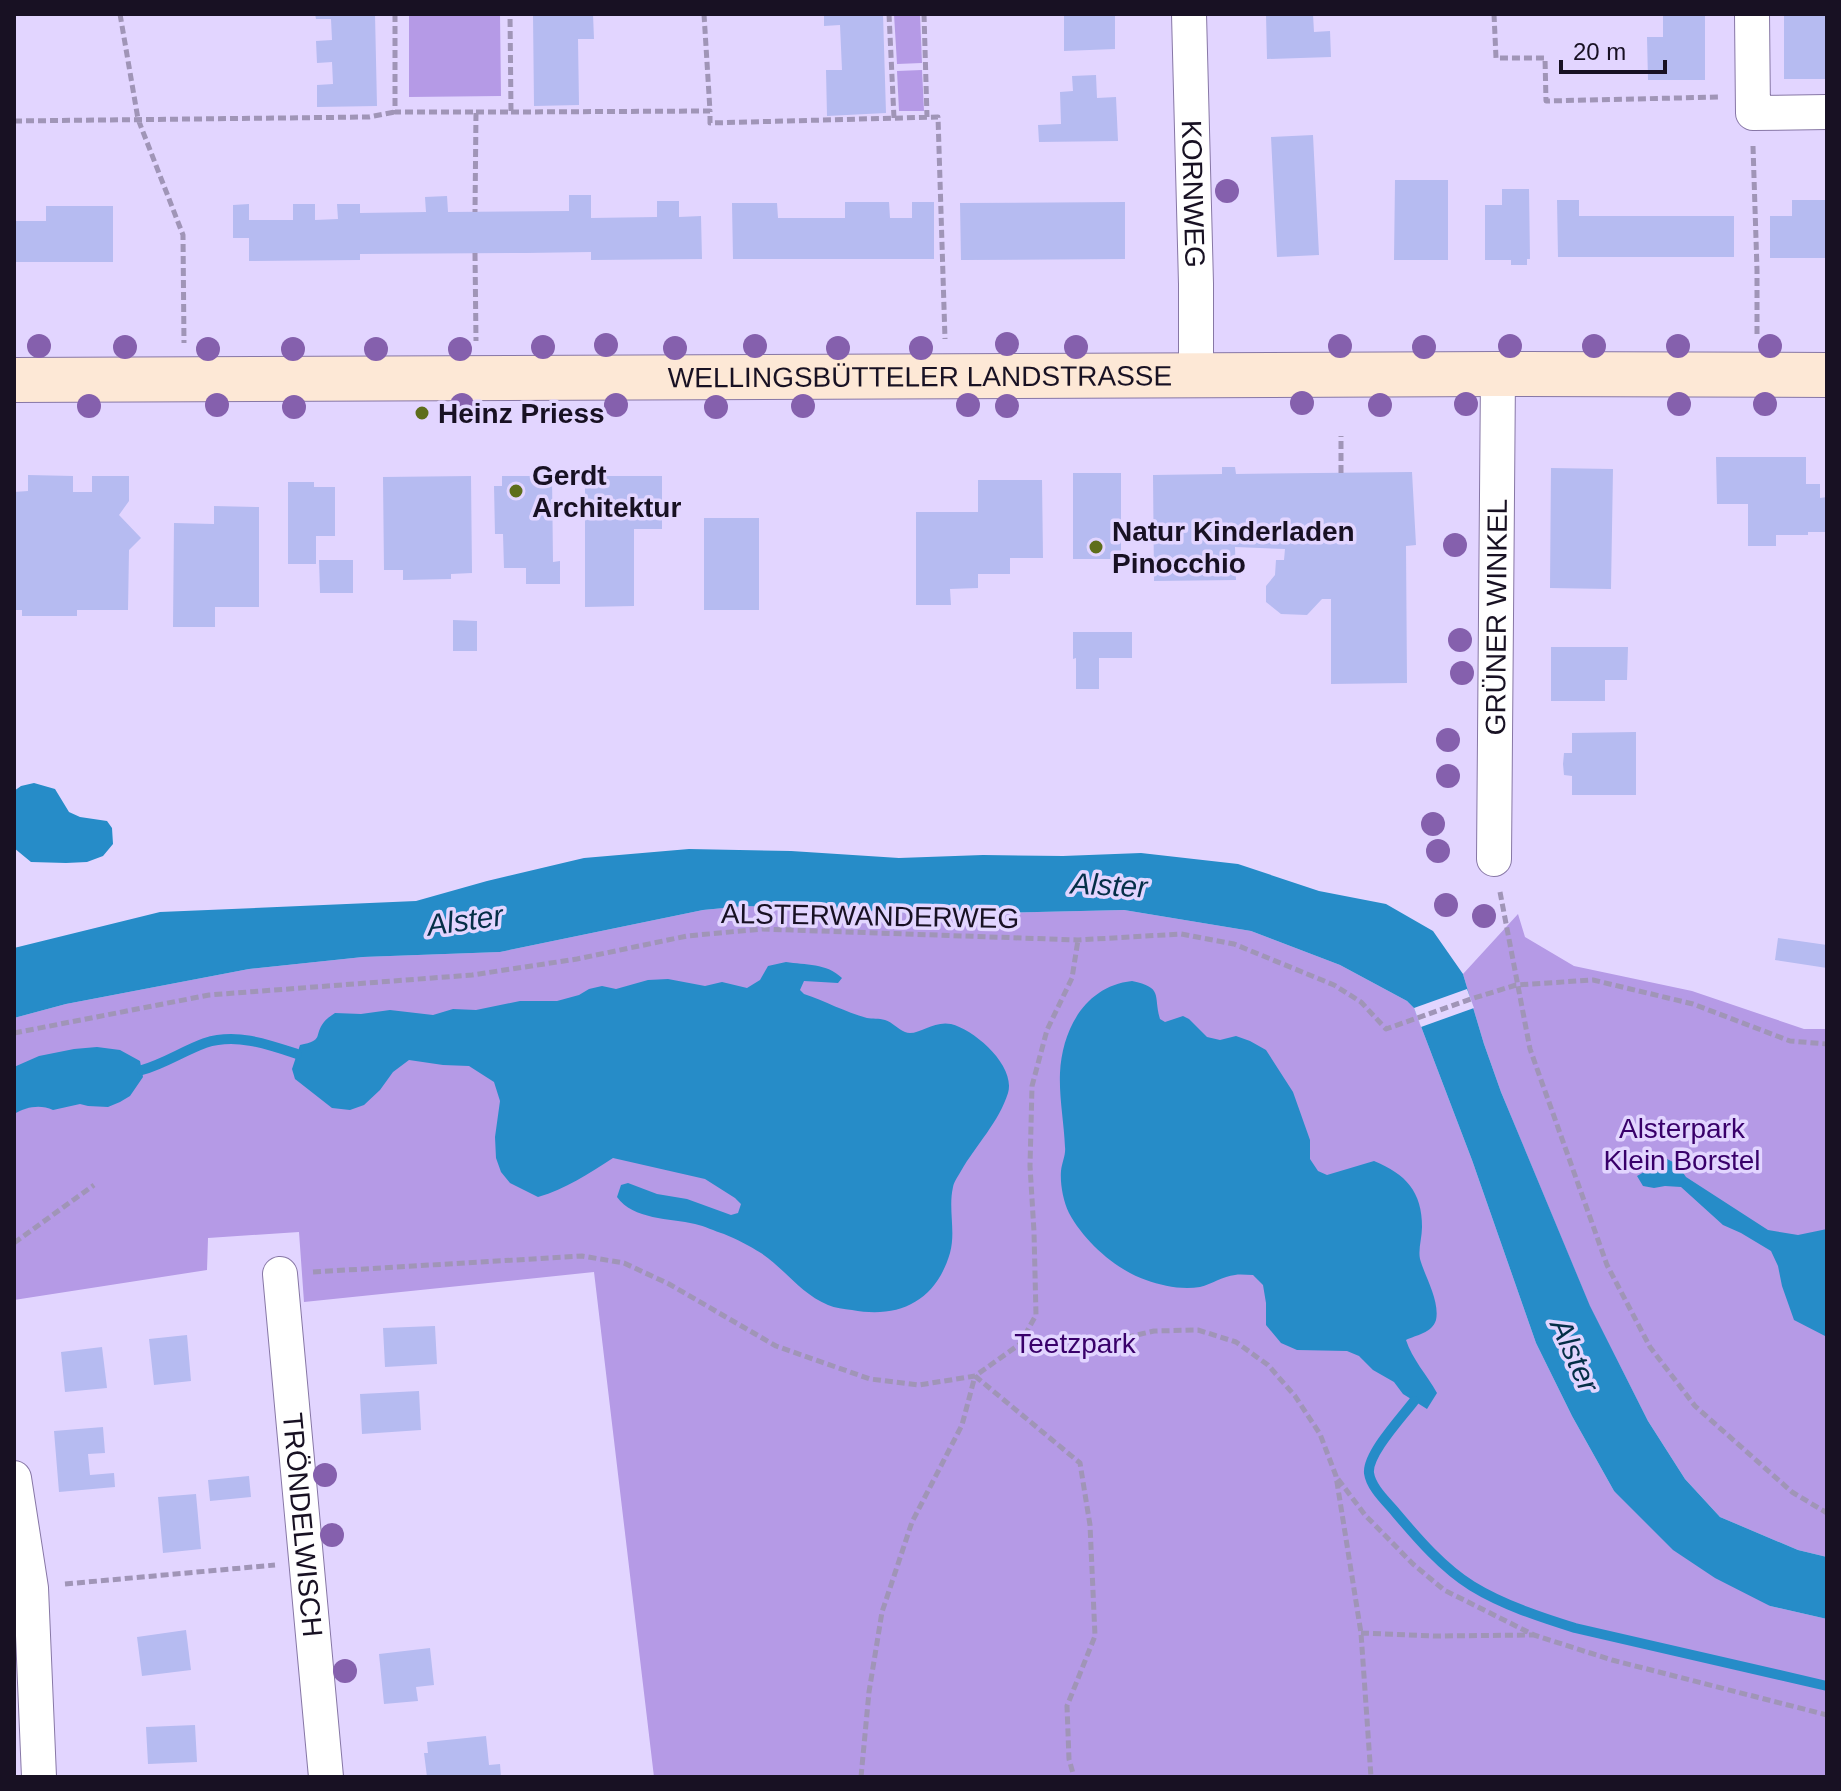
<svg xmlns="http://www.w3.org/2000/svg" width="1841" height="1791" font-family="Arial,sans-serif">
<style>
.green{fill:#b59ae6}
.water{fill:#268cc8}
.pier{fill:#e2d5ff}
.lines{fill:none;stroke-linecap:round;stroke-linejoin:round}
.stream{stroke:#268cc8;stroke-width:10}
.building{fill:#b6bbf1}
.street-casing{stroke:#8777a6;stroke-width:36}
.secondary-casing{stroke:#8777a6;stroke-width:46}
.path{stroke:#a095b7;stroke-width:5;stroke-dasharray:8 4;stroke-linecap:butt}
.street{stroke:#fff;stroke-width:34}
.secondary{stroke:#fde8d6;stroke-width:44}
.tree{fill:#8560ad}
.poi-dot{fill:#5e6e1b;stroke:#e2d5ff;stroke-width:3}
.labels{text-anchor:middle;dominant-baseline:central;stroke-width:7;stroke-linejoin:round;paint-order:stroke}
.street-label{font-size:28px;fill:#181123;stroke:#e2d5ff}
.poi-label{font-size:28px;font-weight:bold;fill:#181123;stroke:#e2d5ff;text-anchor:start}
.park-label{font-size:28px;fill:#39006a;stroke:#e2d5ff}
.water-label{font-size:30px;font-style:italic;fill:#042f47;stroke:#e2d5ff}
</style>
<rect width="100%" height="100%" fill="#e2d5ff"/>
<path class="green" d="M 409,14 L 500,14 L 501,96 L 409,97 Z
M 894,14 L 920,14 L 922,63 L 897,64 Z
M 922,70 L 924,111 L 899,111 L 897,71 Z
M 745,906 L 946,914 L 1124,910 L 1251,931 L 1340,965 L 1407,1001 L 1414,1008 L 1472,1160 L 1536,1343 L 1572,1416 L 1614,1491 L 1770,1606 L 1827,1619 L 1827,1777 L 654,1777 L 594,1272 L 304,1302 L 299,1232 L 208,1238 L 207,1270 L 14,1300 L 14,1018 L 66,1004 L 249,969 L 363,957 L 500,952 L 703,910 Z
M 1518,914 L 1525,937 L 1574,966 L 1692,991 L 1804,1029 L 1827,1029 L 1827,1557 L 1798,1550 L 1720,1517 L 1685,1479 L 1648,1421 L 1590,1307 L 1501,1092 L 1484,1044 L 1463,974 Z"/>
<path class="water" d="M 34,783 L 55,789 L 69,812 L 80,817 L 107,821 L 112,828 L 113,844 L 103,856 L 87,862 L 66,863 L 31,862 L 14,848 L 14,791 L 21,786 Z
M 689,849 L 791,851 L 899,858 L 983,855 L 1063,856 L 1141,853 L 1238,864 L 1319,891 L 1386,904 L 1433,931 L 1463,974 L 1484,1044 L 1501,1092 L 1590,1306 L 1648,1421 L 1685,1479 L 1720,1517 L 1798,1550 L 1827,1557 L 1827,1619 L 1770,1606 L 1715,1578 L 1673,1550 L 1614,1491 L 1572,1416 L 1536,1343 L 1472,1160 L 1414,1008 L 1407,1001 L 1340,965 L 1251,931 L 1124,910 L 946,914 L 745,906 L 703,910 L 500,952 L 363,957 L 249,969 L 66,1004 L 14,1018 L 14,948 L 160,912 L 416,901 L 487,881 L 584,858 Z
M 786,962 C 805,965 827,963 842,978 L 838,983 L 804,981 L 800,990 L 804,994 C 825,1001 845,1012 867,1018 C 872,1019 879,1018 885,1020 C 892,1022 898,1029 905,1032 C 917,1037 933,1020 951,1024 C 975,1030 1016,1066 1008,1093 C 999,1122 976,1145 961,1171 C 958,1176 954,1182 953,1187 C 948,1209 956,1231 950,1253 C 936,1301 899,1319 852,1310 C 844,1309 835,1308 828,1305 C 801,1294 785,1269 761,1253 C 750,1246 736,1239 724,1234 C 714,1231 705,1226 695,1224 C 670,1218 633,1220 617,1197 L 621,1185 L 628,1183 L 657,1194 L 687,1199 L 731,1215 L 738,1213 L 741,1204 L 735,1198 L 705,1179 L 613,1158 C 588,1174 566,1189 538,1197 L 510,1183 L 501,1172 L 496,1158 L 495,1137 L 500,1101 L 494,1082 L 469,1066 L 443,1065 L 409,1060 L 393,1072 L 380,1090 L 364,1105 L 350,1110 L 332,1108 L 295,1079 L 292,1069 L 300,1045 C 325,1040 313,1036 324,1022 C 327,1018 331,1016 335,1013 L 361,1014 L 390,1010 L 433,1015 L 453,1009 L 476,1010 L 520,1001 L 557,1001 L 579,995 L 589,989 L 602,986 L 616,989 L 648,980 L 668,979 L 705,986 L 722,982 L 747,988 L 760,980 L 768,966 Z
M 1132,981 C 1164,988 1153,995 1160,1019 L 1165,1022 L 1183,1016 L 1189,1019 L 1207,1037 L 1220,1040 L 1236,1036 L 1250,1041 L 1266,1050 L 1293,1092 L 1310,1140 L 1310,1159 L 1318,1171 L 1327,1175 L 1374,1161 C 1406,1174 1422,1192 1422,1227 C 1422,1238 1418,1249 1420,1259 C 1425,1277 1440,1301 1436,1320 C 1432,1333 1416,1335 1406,1340 C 1412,1359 1427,1375 1437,1393 L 1427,1409 L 1403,1394 L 1394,1382 L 1373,1370 L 1359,1356 L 1347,1351 L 1297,1350 L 1281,1343 L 1266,1325 L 1266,1303 L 1263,1285 L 1253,1275 C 1247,1275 1240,1274 1235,1275 C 1223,1276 1212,1284 1200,1287 C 1182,1290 1163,1286 1146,1280 C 1116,1270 1084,1241 1069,1213 C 1063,1201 1060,1183 1061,1171 C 1062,1162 1066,1155 1065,1147 C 1064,1122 1059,1098 1060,1073 C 1062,1030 1085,986 1132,981 Z
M 97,1047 L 120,1050 L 140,1061 L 143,1077 L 130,1096 L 120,1102 L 108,1107 L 88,1106 L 80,1104 L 53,1110 C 40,1104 26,1107 14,1114 L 14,1067 L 39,1056 L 74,1049 Z
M 1667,1159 L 1677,1164 L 1686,1177 L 1768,1230 L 1798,1235 L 1827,1229 L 1827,1337 L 1794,1320 L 1782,1286 L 1778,1266 L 1771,1251 L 1741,1233 L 1723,1225 L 1681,1187 L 1665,1186 L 1654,1188 L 1643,1186 L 1637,1176 Z"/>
<path class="pier" d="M 1467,989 L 1474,1008 L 1421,1027 L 1414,1008 Z"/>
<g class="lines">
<path class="stream" d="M 142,1070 C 164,1064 183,1051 205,1043 C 236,1033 267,1044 297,1054
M 1414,1401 C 1403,1416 1367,1454 1369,1473 C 1371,1488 1387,1502 1396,1513 C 1418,1539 1443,1568 1472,1586 C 1503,1605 1540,1617 1575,1628 L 1827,1686"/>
</g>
<path class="building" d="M 315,14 L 375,14 L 377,106 L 317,107 L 317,85 L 333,84 L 332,62 L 317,63 L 316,41 L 332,40 L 331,19 L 316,19 Z
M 533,14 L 593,14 L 594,39 L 578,39 L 579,105 L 534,106 Z
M 824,14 L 883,14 L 886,113 L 827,116 L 826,70 L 842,70 L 840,25 L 824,26 Z
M 1064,14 L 1115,14 L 1115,49 L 1064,51 Z
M 1266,14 L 1313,14 L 1314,32 L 1330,31 L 1331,57 L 1267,59 Z
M 1663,14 L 1705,14 L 1705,80 L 1648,80 L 1647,37 L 1663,37 Z
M 1784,14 L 1827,14 L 1827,79 L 1784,79 Z
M 1096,75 L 1097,98 L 1116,97 L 1118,141 L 1039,142 L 1038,125 L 1061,124 L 1060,92 L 1073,91 L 1072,76 Z
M 1313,135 L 1319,255 L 1277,257 L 1271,137 Z
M 1395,180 L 1448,180 L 1448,260 L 1394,260 Z
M 1502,189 L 1529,189 L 1530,259 L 1527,259 L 1527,265 L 1511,265 L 1511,260 L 1485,260 L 1485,205 L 1502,205 Z
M 569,195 L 591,195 L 591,218 L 657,217 L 657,201 L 679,201 L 679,217 L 701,216 L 702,259 L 591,260 L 591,252 L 526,253 L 360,254 L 360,260 L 249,261 L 249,238 L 233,238 L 233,205 L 249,204 L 249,220 L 293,220 L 293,204 L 315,204 L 315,220 L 338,219 L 337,204 L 360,204 L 360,213 L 426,212 L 425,197 L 447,196 L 448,212 L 569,211 Z
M 1557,200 L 1579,200 L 1579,216 L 1734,216 L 1734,257 L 1558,257 Z
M 1792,200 L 1827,200 L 1827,258 L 1770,258 L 1770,216 L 1792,216 Z
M 845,202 L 889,202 L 890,218 L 912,218 L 912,202 L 934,202 L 934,259 L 733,259 L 732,203 L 777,203 L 778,218 L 845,218 Z
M 1125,202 L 1125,259 L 961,260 L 960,203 Z
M 46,206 L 113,206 L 113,262 L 14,262 L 14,221 L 46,221 Z
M 1716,457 L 1806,457 L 1806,484 L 1820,484 L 1820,498 L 1827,497 L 1827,532 L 1808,532 L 1808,535 L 1776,535 L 1776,546 L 1748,546 L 1748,504 L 1717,504 Z
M 1222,467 L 1235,467 L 1236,474 L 1412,472 L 1416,545 L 1406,546 L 1407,683 L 1331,684 L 1331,599 L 1322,599 L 1307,615 L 1281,614 L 1266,602 L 1266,586 L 1275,575 L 1276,560 L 1284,560 L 1285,549 L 1235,547 L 1236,580 L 1154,581 L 1153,475 L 1222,474 Z
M 1551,468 L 1613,469 L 1611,589 L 1550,588 Z
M 1073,473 L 1121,473 L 1121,559 L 1073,559 Z
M 28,475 L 73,476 L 73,492 L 92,492 L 92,476 L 129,476 L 129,501 L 119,515 L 141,538 L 129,550 L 128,610 L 77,610 L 77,616 L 22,616 L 22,610 L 14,610 L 14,492 L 28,491 Z
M 471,476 L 472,573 L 451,574 L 451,579 L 403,580 L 403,570 L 384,570 L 383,477 Z
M 502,476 L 552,476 L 553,562 L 560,561 L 560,584 L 526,584 L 526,568 L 504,568 L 503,534 L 495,534 L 494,486 L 502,486 Z
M 585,476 L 662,476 L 662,529 L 634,529 L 634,606 L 585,607 Z
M 978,480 L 1042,480 L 1043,558 L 1010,558 L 1010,574 L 978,574 L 978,588 L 950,589 L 951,605 L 916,605 L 916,512 L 978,512 Z
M 288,482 L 314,482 L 314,487 L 335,487 L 335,536 L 316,536 L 316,564 L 288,564 Z
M 214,506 L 259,507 L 259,607 L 215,607 L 215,627 L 173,627 L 174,523 L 214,524 Z
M 704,518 L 759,518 L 759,610 L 704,610 Z
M 319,560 L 353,560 L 353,593 L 320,593 Z
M 453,620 L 477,621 L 477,651 L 453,651 Z
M 1073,632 L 1132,632 L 1132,658 L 1099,658 L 1099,689 L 1076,689 L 1076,658 L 1073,659 Z
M 1551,647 L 1628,647 L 1627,680 L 1605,680 L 1605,701 L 1551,701 Z
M 1636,732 L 1636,795 L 1572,795 L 1572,776 L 1564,775 L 1563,764 L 1564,753 L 1572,753 L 1572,733 Z
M 1778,938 L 1827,945 L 1827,968 L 1775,960 Z
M 435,1326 L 437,1364 L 385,1367 L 383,1328 Z
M 187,1335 L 191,1381 L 154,1385 L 149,1339 Z
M 102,1347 L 107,1388 L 65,1392 L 61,1352 Z
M 419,1391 L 421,1430 L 362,1434 L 360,1394 Z
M 103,1427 L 105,1453 L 88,1454 L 90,1475 L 114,1473 L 115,1487 L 59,1492 L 54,1431 Z
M 249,1476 L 251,1497 L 210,1501 L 208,1480 Z
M 196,1494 L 201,1549 L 163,1553 L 158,1497 Z
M 186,1630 L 191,1670 L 142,1676 L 137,1637 Z
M 430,1648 L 434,1685 L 416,1687 L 418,1701 L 384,1704 L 379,1654 Z
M 195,1725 L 197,1762 L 148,1764 L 146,1727 Z
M 486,1736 L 489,1765 L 500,1764 L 501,1777 L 427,1777 L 424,1753 L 428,1753 L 427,1742 Z"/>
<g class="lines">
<defs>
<g id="street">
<path id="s1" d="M 1189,14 L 1196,284 L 1196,375"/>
<path d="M 1752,14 L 1753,113 L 1827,112"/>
<path id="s2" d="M 1494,859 L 1498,374"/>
<path id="s3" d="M 280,1274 L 326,1777"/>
<path d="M 14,1478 L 31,1588 L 39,1777"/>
</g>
<g id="secondary">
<path id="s4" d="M 14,380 L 1498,374 L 1827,375"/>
</g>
</defs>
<use href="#street" class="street-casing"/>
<use href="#secondary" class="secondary-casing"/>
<path class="path" d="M 120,14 L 138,119 L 183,235 L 184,343
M 395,14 L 395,112 L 476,112 L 475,212
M 704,14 L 710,111
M 889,14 L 894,118
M 924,14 L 927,117
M 1494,14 L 1496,58 L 1545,58 L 1546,101 L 1721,97
M 476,112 L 511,112 L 510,14
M 511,112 L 710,111 L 710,123 L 938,117 L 945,339
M 14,121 L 369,117 L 395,112
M 1753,146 L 1757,270 L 1757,335
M 475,253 L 476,341
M 1341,473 L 1341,436
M 1500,892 L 1530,1049 L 1607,1265 L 1650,1347 L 1695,1406 L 1792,1492 L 1827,1513
M 14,1033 L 209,995 L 472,975 L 577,959 L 687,936 L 762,929 L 1078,940 L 1181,934 L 1234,944 L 1334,985 L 1361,1002 L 1386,1029 L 1471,999 L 1516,985 L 1593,980 L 1693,1004 L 1790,1041 L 1827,1044
M 14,1243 L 94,1185
M 313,1272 L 582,1256 L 624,1263 L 669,1284 L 776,1346 L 870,1379 L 919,1385 L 975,1376 L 1020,1344 L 1036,1315 L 1034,1232 L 1030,1166 L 1032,1086 L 1047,1030 L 1072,978 L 1078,940
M 1020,1344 L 1058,1350 L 1090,1346 L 1154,1331 L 1198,1330 L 1236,1342 L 1268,1365 L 1295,1396 L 1320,1434 L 1336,1476 L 1361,1633 L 1371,1777
M 975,1376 L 1080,1463 L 1090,1525 L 1095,1636 L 1067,1706 L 1069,1759 L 1074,1777
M 1338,1479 L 1365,1515 L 1413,1564 L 1444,1590 L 1534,1635 L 1612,1660 L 1827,1715
M 65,1584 L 275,1565
M 1361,1633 L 1433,1636 L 1533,1635
M 861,1777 L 869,1692 L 882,1612 L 912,1522 L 962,1425 L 975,1376"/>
<use href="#street" class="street"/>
<use href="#secondary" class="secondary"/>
</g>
<g class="tree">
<circle cx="1227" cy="191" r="12"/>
<circle cx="1007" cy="344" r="12"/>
<circle cx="606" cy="345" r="12"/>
<circle cx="39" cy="346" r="12"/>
<circle cx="755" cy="346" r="12"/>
<circle cx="1340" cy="346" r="12"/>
<circle cx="1510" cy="346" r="12"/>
<circle cx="1594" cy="346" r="12"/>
<circle cx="1678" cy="346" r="12"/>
<circle cx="1770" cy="346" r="12"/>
<circle cx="125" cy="347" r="12"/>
<circle cx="543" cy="347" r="12"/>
<circle cx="1076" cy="347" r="12"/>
<circle cx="1424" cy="347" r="12"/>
<circle cx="675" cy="348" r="12"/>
<circle cx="838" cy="348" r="12"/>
<circle cx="921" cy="348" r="12"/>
<circle cx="208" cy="349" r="12"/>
<circle cx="293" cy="349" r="12"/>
<circle cx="376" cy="349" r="12"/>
<circle cx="460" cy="349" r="12"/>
<circle cx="1302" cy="403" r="12"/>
<circle cx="1466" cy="404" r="12"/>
<circle cx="1679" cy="404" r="12"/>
<circle cx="1765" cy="404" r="12"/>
<circle cx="217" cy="405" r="12"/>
<circle cx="462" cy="405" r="12"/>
<circle cx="616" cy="405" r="12"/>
<circle cx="968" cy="405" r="12"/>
<circle cx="1380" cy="405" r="12"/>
<circle cx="89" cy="406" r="12"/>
<circle cx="803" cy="406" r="12"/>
<circle cx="1007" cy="406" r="12"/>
<circle cx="294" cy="407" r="12"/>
<circle cx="716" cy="407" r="12"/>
<circle cx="1455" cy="545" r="12"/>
<circle cx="1460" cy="640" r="12"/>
<circle cx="1462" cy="673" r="12"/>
<circle cx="1448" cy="740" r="12"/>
<circle cx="1448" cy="776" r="12"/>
<circle cx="1433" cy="824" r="12"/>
<circle cx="1438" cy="851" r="12"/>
<circle cx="1446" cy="905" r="12"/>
<circle cx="1484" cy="916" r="12"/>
<circle cx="325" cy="1475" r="12"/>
<circle cx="332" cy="1535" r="12"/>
<circle cx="345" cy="1671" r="12"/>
</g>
<g class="poi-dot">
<circle cx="422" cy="413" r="8"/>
<circle cx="516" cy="491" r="8"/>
<circle cx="1096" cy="547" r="8"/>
</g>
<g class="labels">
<g class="street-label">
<text stroke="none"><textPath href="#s1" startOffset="180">KORNWEG</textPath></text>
<text stroke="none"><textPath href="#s4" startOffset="906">WELLINGSBÜTTELER LANDSTRASSE</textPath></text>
<text stroke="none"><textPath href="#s2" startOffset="242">GRÜNER WINKEL</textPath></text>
<text transform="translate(870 916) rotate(1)">ALSTERWANDERWEG</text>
<text stroke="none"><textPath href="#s3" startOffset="252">TRÖNDELWISCH</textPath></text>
</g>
<g class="poi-label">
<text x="438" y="413">Heinz Priess</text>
<text x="532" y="475">Gerdt<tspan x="532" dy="32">Architektur</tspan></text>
<text x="1112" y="531">Natur Kinderladen<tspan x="1112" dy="32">Pinocchio</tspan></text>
</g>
<g class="park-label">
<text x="1682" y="1128">Alsterpark<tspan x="1682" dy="32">Klein Borstel</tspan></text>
<text x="1075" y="1343">Teetzpark</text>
</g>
<g class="water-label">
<text transform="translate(1109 885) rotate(3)">Alster</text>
<text transform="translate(465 920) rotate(-8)">Alster</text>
<text transform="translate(1575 1355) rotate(66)">Alster</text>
</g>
</g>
<rect width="1841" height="1791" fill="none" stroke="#181123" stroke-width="32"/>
<path d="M1561 60v12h104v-12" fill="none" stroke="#181123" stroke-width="4"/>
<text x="1573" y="60" font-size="24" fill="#181123" stroke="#e2d5ff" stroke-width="6" paint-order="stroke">20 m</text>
</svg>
